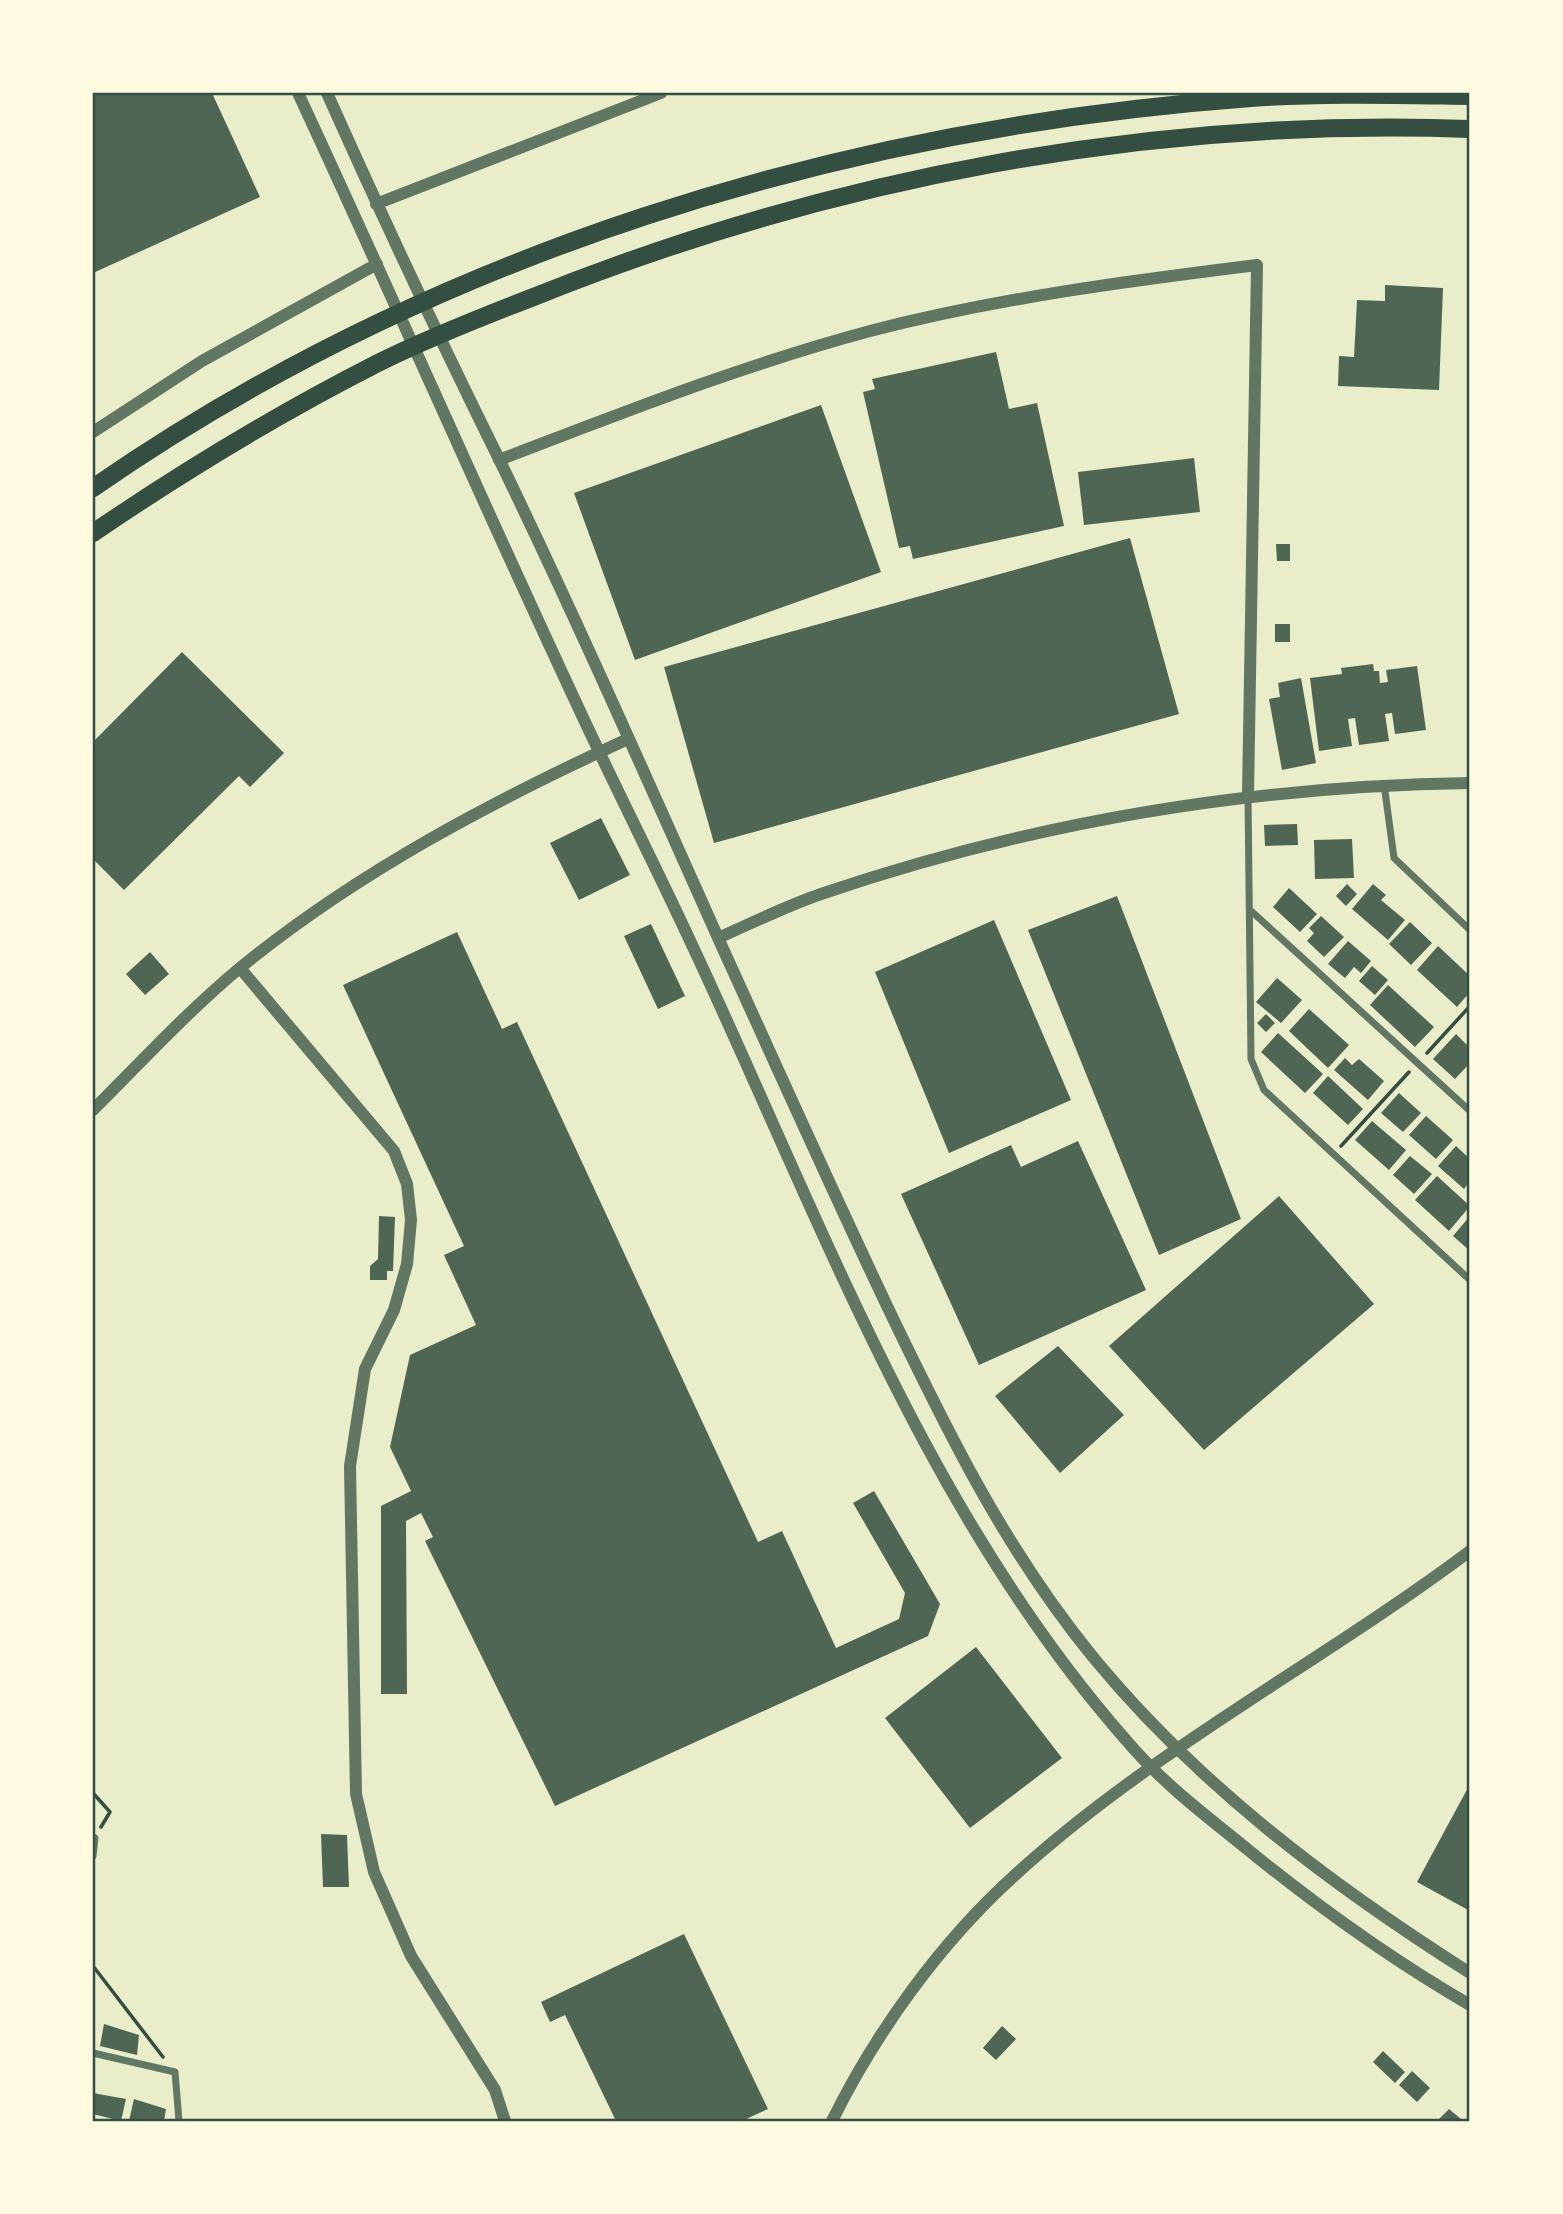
<svg xmlns="http://www.w3.org/2000/svg" width="1563" height="2214" font-family="'DM Sans',sans-serif">
<style>
.building{fill:#4f6655}
.lines{fill:none;stroke-linecap:round;stroke-linejoin:round}
.path{stroke:#344e41;stroke-width:3.5}
.minor{stroke:#617663;stroke-width:7}
.tertiary{stroke:#617663;stroke-width:12}
.motorway{stroke:#344e41;stroke-width:18}
.neatline{fill:none;stroke:#344e41;stroke-width:2.5}
</style>
<rect width="100%" height="100%" fill="#e9edc9"/>
<path class="building" d="M 93,93 L 212,93 L 260,197 L 93,273 Z
M 1385,285 L 1443,288 L 1439,390 L 1338,386 L 1339,356 L 1354,357 L 1357,300 L 1385,301 Z
M 996,352 L 1009,409 L 1037,403 L 1064,526 L 913,559 L 910,546 L 899,548 L 863,392 L 875,389 L 872,379 Z
M 821,405 L 881,572 L 635,660 L 574,493 Z
M 1194,458 L 1200,512 L 1084,525 L 1078,472 Z
M 1130,538 L 1179,714 L 714,843 L 664,667 Z
M 1276,544 L 1290,544 L 1290,561 L 1277,561 Z
M 1275,624 L 1290,624 L 1290,642 L 1275,642 Z
M 182,652 L 284,753 L 250,787 L 239,776 L 124,890 L 93,859 L 93,742 Z
M 1373,664 L 1374,671 L 1379,671 L 1380,683 L 1388,682 L 1386,670 L 1417,666 L 1426,730 L 1395,734 L 1392,713 L 1385,714 L 1389,741 L 1359,745 L 1355,718 L 1348,719 L 1352,746 L 1319,751 L 1310,678 L 1342,674 L 1341,668 Z
M 1301,678 L 1316,763 L 1282,770 L 1269,699 L 1280,697 L 1278,683 Z
M 601,818 L 630,875 L 579,900 L 550,843 Z
M 1297,824 L 1298,845 L 1265,846 L 1264,825 Z
M 1352,839 L 1354,878 L 1315,879 L 1314,840 Z
M 1347,884 L 1357,894 L 1346,906 L 1336,896 Z
M 1373,884 L 1386,895 L 1381,900 L 1405,920 L 1388,940 L 1352,909 Z
M 1289,888 L 1317,914 L 1300,932 L 1273,907 Z
M 1117,896 L 1241,1219 L 1159,1255 L 1028,930 Z
M 1321,916 L 1344,937 L 1324,957 L 1307,941 L 1314,933 L 1309,928 Z
M 994,920 L 1071,1100 L 949,1153 L 875,972 Z
M 1410,922 L 1432,943 L 1411,965 L 1389,944 Z
M 651,924 L 685,996 L 658,1009 L 624,936 Z
M 457,932 L 502,1029 L 517,1022 L 758,1542 L 782,1531 L 836,1648 L 899,1619 L 905,1593 L 853,1503 L 874,1491 L 940,1604 L 928,1636 L 555,1806 L 425,1541 L 433,1537 L 421,1513 L 406,1521 L 407,1694 L 381,1694 L 381,1506 L 411,1491 L 390,1447 L 410,1355 L 476,1325 L 444,1255 L 464,1246 L 343,985 Z
M 1348,941 L 1371,961 L 1361,973 L 1354,967 L 1345,978 L 1328,964 Z
M 1438,946 L 1470,976 L 1470,992 L 1457,1007 L 1417,970 Z
M 150,952 L 169,974 L 145,995 L 126,974 Z
M 1372,966 L 1388,980 L 1375,995 L 1359,981 Z
M 1277,978 L 1302,1000 L 1281,1023 L 1256,1002 Z
M 1388,985 L 1434,1027 L 1415,1047 L 1370,1005 Z
M 1309,1009 L 1349,1045 L 1328,1068 L 1289,1031 Z
M 1266,1014 L 1275,1023 L 1266,1032 L 1257,1023 Z
M 1278,1033 L 1323,1074 L 1305,1093 L 1261,1052 Z
M 1456,1034 L 1470,1048 L 1470,1063 L 1455,1079 L 1433,1059 Z
M 1345,1058 L 1352,1065 L 1359,1059 L 1384,1081 L 1368,1100 L 1334,1070 Z
M 1328,1076 L 1363,1109 L 1348,1125 L 1313,1093 Z
M 1399,1093 L 1421,1113 L 1403,1132 L 1381,1113 Z
M 1426,1116 L 1453,1140 L 1436,1159 L 1409,1135 Z
M 1372,1121 L 1406,1150 L 1389,1170 L 1355,1140 Z
M 1078,1141 L 1146,1290 L 979,1365 L 901,1194 L 1011,1145 L 1021,1167 Z
M 1456,1146 L 1470,1159 L 1470,1181 L 1464,1189 L 1438,1166 Z
M 1410,1156 L 1432,1174 L 1414,1194 L 1393,1175 Z
M 1437,1176 L 1470,1206 L 1449,1231 L 1415,1200 Z
M 1279,1196 L 1374,1304 L 1204,1450 L 1109,1346 Z
M 379,1216 L 395,1217 L 393,1271 L 387,1271 L 387,1280 L 370,1280 L 370,1266 L 378,1259 Z
M 1470,1216 L 1470,1251 L 1453,1236 Z
M 1058,1346 L 1124,1415 L 1060,1473 L 995,1396 Z
M 976,1647 L 1062,1758 L 970,1828 L 885,1718 Z
M 1470,1784 L 1470,1911 L 1417,1882 Z
M 321,1834 L 347,1835 L 349,1887 L 323,1887 Z
M 684,1934 L 768,2109 L 742,2121 L 616,2121 L 565,2015 L 550,2022 L 541,2002 Z
M 104,2024 L 139,2035 L 137,2055 L 100,2046 Z
M 1002,2026 L 1016,2039 L 996,2060 L 983,2048 Z
M 1383,2051 L 1405,2072 L 1395,2083 L 1373,2062 Z
M 1412,2071 L 1430,2088 L 1417,2102 L 1399,2085 Z
M 93,2093 L 126,2099 L 121,2121 L 93,2114 Z
M 134,2099 L 166,2109 L 164,2121 L 129,2121 Z
M 1449,2109 L 1461,2119 L 1459,2121 L 1439,2119 Z"/>
<g class="lines">
<path class="path" d="M 1427,1053 L 1470,1006
M 1341,1146 L 1409,1072
M 93,1793 L 110,1812 L 101,1827
M 93,1966 L 163,2057"/>
<path class="minor" d="M 1384,784 L 1394,858 L 1470,930
M 1248,796 L 1251,1059 L 1264,1090 L 1470,1280
M 1250,910 L 1470,1111
M 93,1837 L 95,1838 L 93,1856
M 93,2053 L 175,2072 L 179,2121"/>
<path class="tertiary" d="M 298,93 C 393,297 483,504 579,709 C 616,789 656,867 693,947 C 820,1218 926,1513 1126,1740 C 1158,1778 1197,1809 1236,1840 C 1310,1901 1387,1957 1470,2005
M 327,93 C 382,216 439,338 499,459 C 576,618 647,779 719,940 C 775,1063 830,1186 888,1308 C 947,1431 1006,1551 1093,1657 C 1198,1785 1331,1885 1470,1973
M 376,204 L 661,93
M 93,432 L 202,361 L 377,264
M 499,460 C 622,413 743,365 870,331 C 997,298 1128,281 1257,265 L 1248,795
M 718,938 C 752,923 786,906 821,894 C 1030,823 1250,786 1470,783
M 240,968 L 394,1151 L 407,1184 L 411,1220 L 407,1264 L 394,1310 L 365,1369 L 350,1466 L 356,1794 L 374,1872 L 411,1956 L 495,2090 L 505,2121
M 93,1110 C 141,1062 189,1010 241,967 C 358,872 492,801 628,739
M 832,2121 C 876,2032 940,1943 1014,1876 C 1150,1751 1322,1662 1470,1551"/>
<path class="motorway" d="M 93,488 C 432,253 840,128 1251,98 C 1323,93 1397,95 1470,96
M 93,533 C 184,471 278,414 376,364 C 426,339 479,318 531,298 C 829,178 1149,117 1470,129"/>
</g>
<rect width="1563" height="2214" fill="none" stroke="#fefae0" stroke-width="189"/>
<rect x="94" y="94" width="1374" height="2026" class="neatline"/>
</svg>
